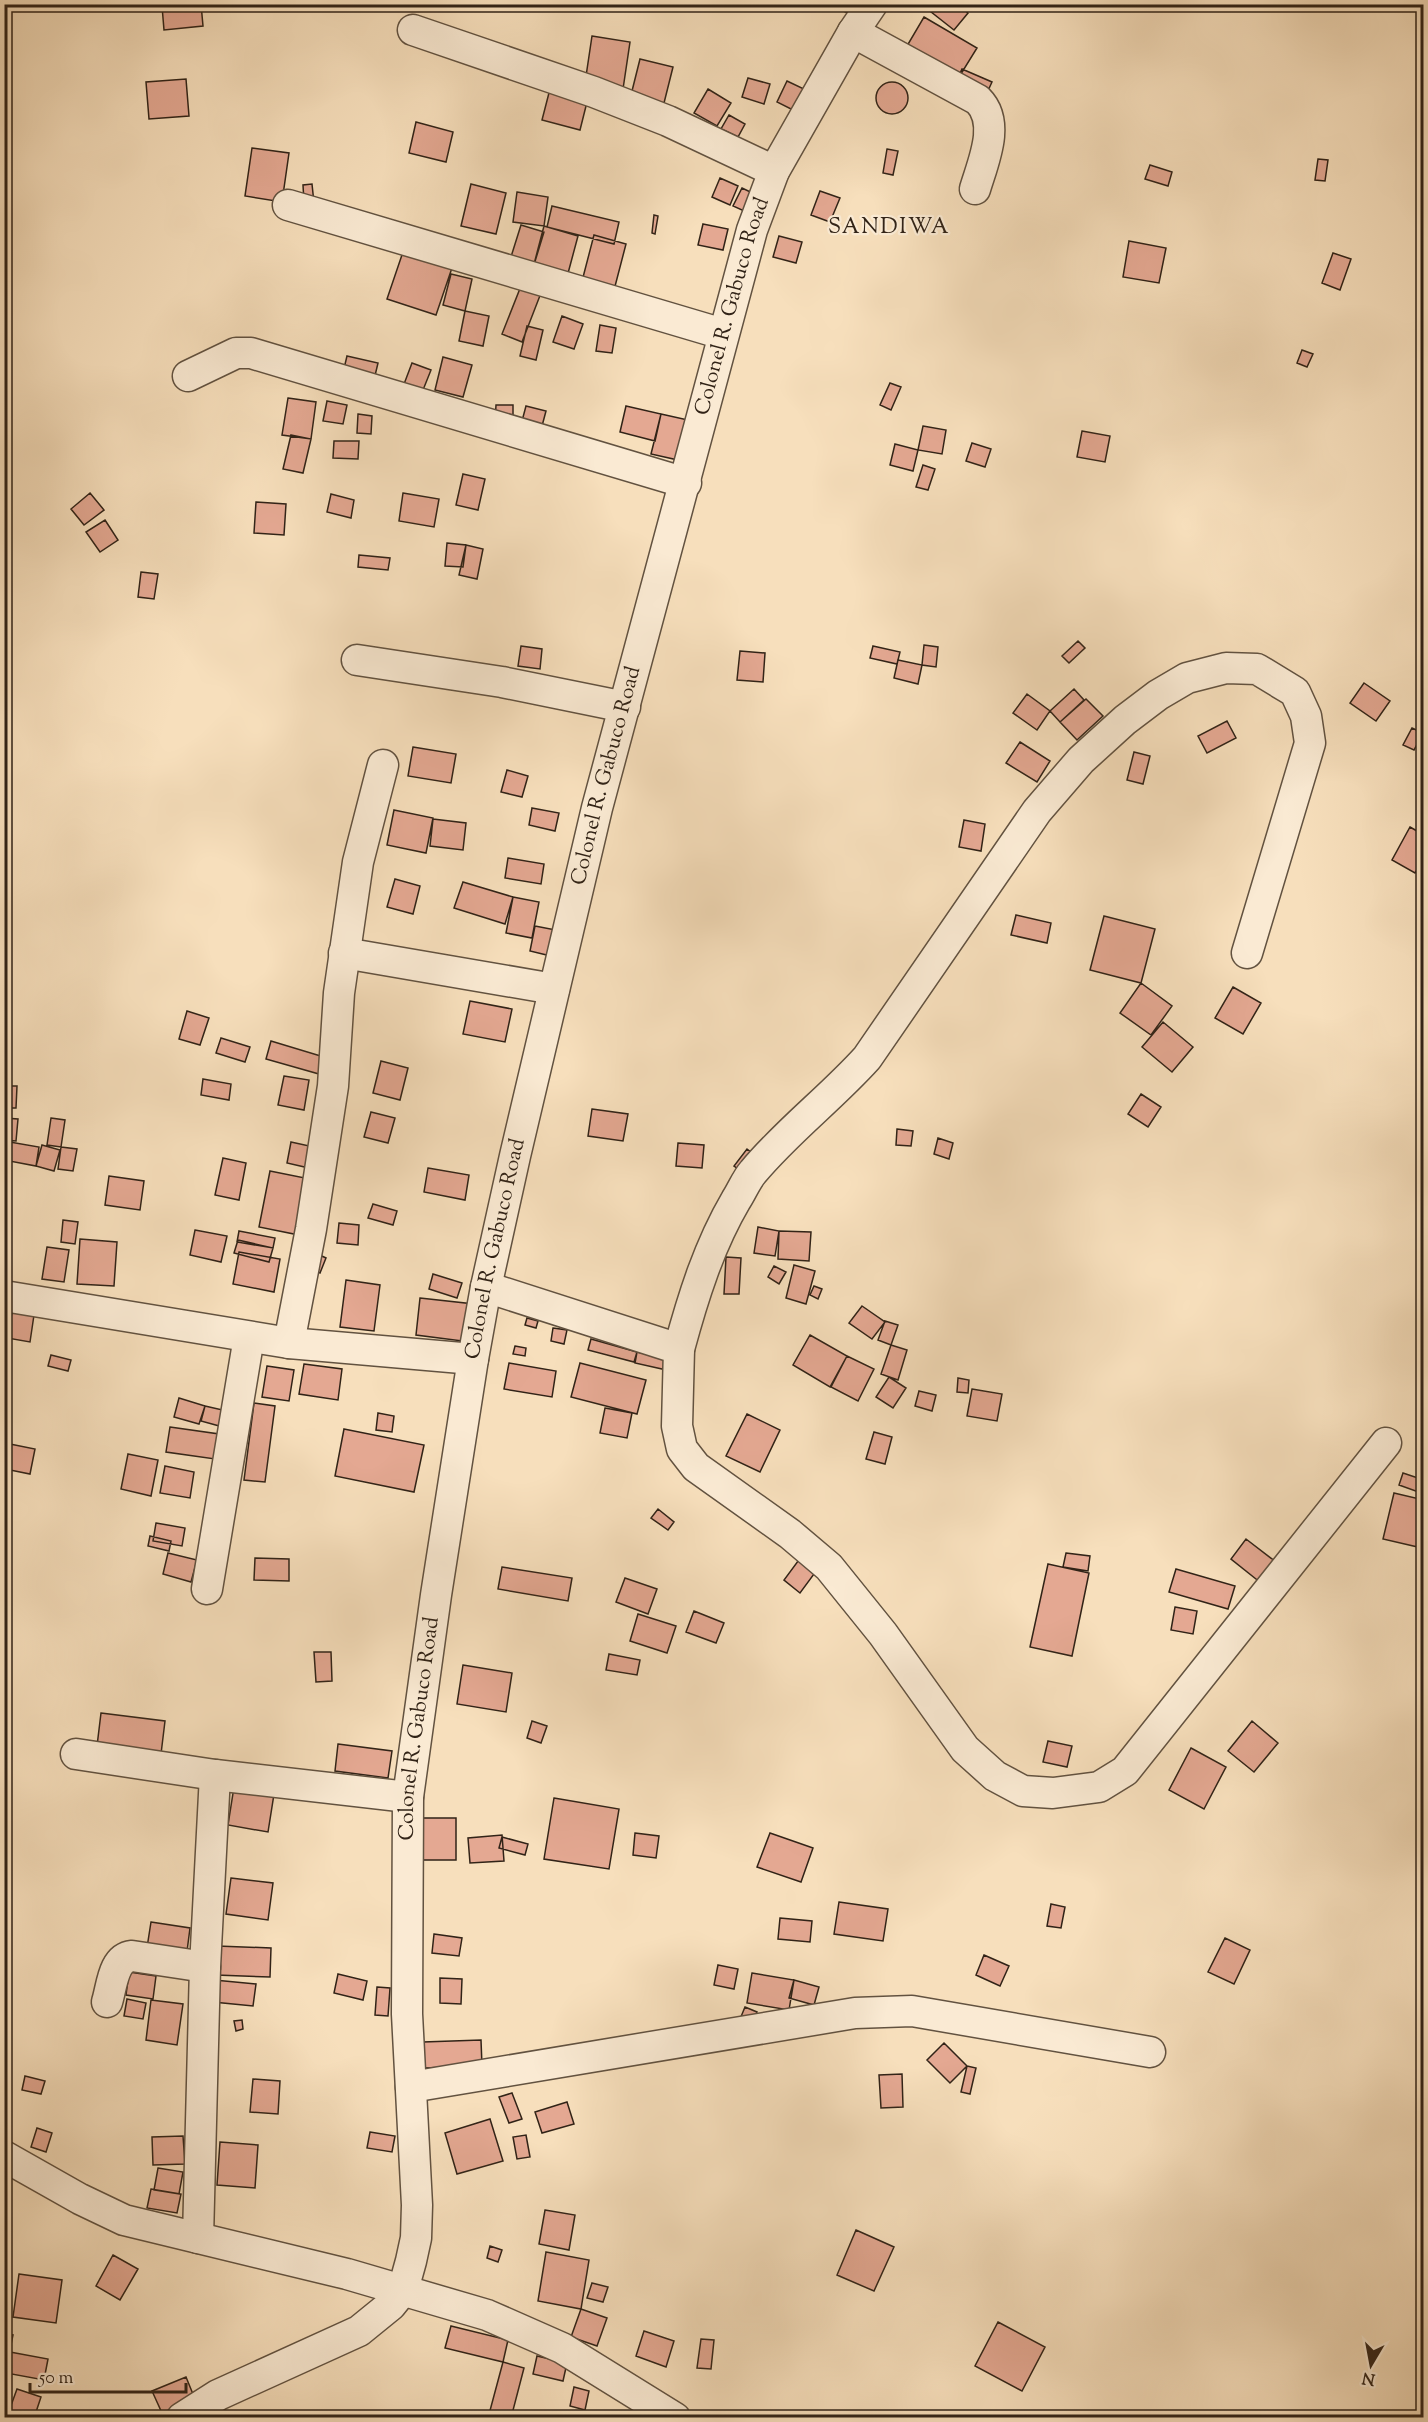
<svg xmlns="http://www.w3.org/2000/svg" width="1428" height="2422" font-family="'Sorts Mill Goudy',serif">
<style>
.building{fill:#e4a892;stroke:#312317;stroke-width:1.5}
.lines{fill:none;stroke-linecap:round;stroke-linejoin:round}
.minor-casing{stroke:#625240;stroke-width:33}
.minor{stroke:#faead3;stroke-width:30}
.labels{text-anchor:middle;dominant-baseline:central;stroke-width:4.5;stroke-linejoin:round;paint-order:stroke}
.street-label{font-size:21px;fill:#312317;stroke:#faead3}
.neighbourhood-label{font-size:22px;letter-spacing:1.5px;fill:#312317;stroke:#faead3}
</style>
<rect width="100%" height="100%" fill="#f7dfbc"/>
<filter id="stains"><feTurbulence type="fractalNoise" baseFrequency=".00333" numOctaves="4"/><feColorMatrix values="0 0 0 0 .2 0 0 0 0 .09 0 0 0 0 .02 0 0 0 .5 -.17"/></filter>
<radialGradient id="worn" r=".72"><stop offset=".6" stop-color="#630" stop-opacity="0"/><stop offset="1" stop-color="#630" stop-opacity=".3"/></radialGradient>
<path class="building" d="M 180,4 L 201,4 L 203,26 L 164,30 L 162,6 Z
M 845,4 L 856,4 L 852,14 L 843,11 Z
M 921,4 L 957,4 L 968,13 L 954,30 Z
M 924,17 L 977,48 L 956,82 L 904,51 Z
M 592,36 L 630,42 L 623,89 L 585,83 Z
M 640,59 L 673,67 L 664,103 L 631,95 Z
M 962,69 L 992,82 L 986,95 L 956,82 Z
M 748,78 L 770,84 L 764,104 L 742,97 Z
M 186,79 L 189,116 L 149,119 L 146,82 Z
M 787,81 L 804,89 L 793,110 L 777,102 Z
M876 98a16 16 0 1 1 32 0a16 16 0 1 1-32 0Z
M 550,89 L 588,98 L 580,130 L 542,120 Z
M 708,89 L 731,103 L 717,126 L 694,113 Z
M 729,115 L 745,124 L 738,137 L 721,129 Z
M 416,122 L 453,132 L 446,162 L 409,153 Z
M 252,148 L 289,153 L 282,202 L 245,196 Z
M 887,149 L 898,151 L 893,175 L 883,173 Z
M 1318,159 L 1328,160 L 1325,181 L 1315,180 Z
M 1150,165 L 1172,172 L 1168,186 L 1145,179 Z
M 720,178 L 738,186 L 730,205 L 712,197 Z
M 312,184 L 314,203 L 304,203 L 303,185 Z
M 471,184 L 506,193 L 496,234 L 461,226 Z
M 742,188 L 761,197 L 753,215 L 733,206 Z
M 820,191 L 840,198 L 830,222 L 811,215 Z
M 517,192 L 548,197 L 544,226 L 513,222 Z
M 552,206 L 619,222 L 614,244 L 547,227 Z
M 654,215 L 658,216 L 655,234 L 652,233 Z
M 703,224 L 728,229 L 723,250 L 698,245 Z
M 521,225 L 544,232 L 533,268 L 510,260 Z
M 544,226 L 578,236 L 567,277 L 533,268 Z
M 594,235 L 626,244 L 613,294 L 581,285 Z
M 779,236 L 802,242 L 796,263 L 773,257 Z
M 1129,241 L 1166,248 L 1159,283 L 1123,277 Z
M 405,246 L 454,262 L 436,315 L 387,299 Z
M 1333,253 L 1351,259 L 1340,290 L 1322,283 Z
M 451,274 L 472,279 L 465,311 L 443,305 Z
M 521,286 L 541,293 L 522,342 L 502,334 Z
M 465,311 L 489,316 L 483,346 L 459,341 Z
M 562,316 L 583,324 L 574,349 L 553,342 Z
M 600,325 L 616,328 L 612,353 L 596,351 Z
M 527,326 L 543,330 L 536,360 L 520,356 Z
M 1302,350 L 1313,354 L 1307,367 L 1297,363 Z
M 347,356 L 378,363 L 373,384 L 342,377 Z
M 443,357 L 472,365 L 463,397 L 435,390 Z
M 412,363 L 431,370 L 419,400 L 401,392 Z
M 890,383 L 901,387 L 891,410 L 880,405 Z
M 288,398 L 316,402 L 311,439 L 282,435 Z
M 327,401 L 347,405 L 343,424 L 323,421 Z
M 496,405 L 513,405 L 513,424 L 495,423 Z
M 526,406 L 546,411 L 542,426 L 522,421 Z
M 626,406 L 661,414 L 655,441 L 620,432 Z
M 358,414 L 372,416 L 371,434 L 357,433 Z
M 661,414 L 688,420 L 678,460 L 651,454 Z
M 923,426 L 946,430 L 942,454 L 918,450 Z
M 1082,431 L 1110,436 L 1105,462 L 1077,457 Z
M 291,435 L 311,439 L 303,473 L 283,469 Z
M 334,441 L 359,441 L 358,459 L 333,458 Z
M 972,443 L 991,449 L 985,467 L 966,461 Z
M 895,444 L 918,450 L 913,471 L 890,465 Z
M 923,465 L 935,469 L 928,490 L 916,487 Z
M 463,474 L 485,479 L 478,510 L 456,505 Z
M 90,493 L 104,510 L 84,525 L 71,509 Z
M 403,493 L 439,499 L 434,527 L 399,521 Z
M 331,494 L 354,500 L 351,518 L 327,512 Z
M 256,502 L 286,504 L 284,535 L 254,533 Z
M 105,520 L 118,540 L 100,552 L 86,532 Z
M 447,543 L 466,545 L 463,567 L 445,566 Z
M 466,545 L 483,549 L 477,579 L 459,575 Z
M 359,555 L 390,558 L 388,570 L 358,567 Z
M 141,572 L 158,574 L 154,599 L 138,597 Z
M 1078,641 L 1085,648 L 1069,663 L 1062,656 Z
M 924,645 L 938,647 L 936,667 L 922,665 Z
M 521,646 L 542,649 L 540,669 L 518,666 Z
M 873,646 L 900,652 L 897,664 L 870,658 Z
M 740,651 L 765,653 L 763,682 L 737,680 Z
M 898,660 L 922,665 L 918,684 L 894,678 Z
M 1364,683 L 1390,701 L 1376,721 L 1350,703 Z
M 1074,689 L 1084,700 L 1060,722 L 1050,711 Z
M 1027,694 L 1050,711 L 1037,730 L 1013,713 Z
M 1086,699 L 1103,716 L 1077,740 L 1060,722 Z
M 1227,721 L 1236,738 L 1207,753 L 1198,736 Z
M 1412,728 L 1423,733 L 1414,750 L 1403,745 Z
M 1020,742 L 1050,761 L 1037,782 L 1006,763 Z
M 413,747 L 456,754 L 451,783 L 408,776 Z
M 1134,752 L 1150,756 L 1143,784 L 1127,780 Z
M 507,770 L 528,776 L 522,797 L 501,792 Z
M 532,808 L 559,813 L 555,831 L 529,825 Z
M 394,810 L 433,818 L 426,853 L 387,845 Z
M 433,819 L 466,823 L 463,850 L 430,846 Z
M 964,820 L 985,824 L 981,851 L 959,847 Z
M 1410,827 L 1424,835 L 1424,858 L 1415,873 L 1392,860 Z
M 508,858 L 544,864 L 541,884 L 505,878 Z
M 395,879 L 420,886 L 413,914 L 387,907 Z
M 463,882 L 513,897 L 505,924 L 454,908 Z
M 513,897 L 539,902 L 532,938 L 506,933 Z
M 1016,915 L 1051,923 L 1047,943 L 1011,935 Z
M 1104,916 L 1155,929 L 1141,983 L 1090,970 Z
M 535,926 L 561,931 L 555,957 L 530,951 Z
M 1141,983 L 1172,1006 L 1151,1035 L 1120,1013 Z
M 1233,987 L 1261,1003 L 1243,1034 L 1215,1018 Z
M 470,1001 L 512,1009 L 505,1042 L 463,1034 Z
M 187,1011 L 209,1018 L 200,1045 L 179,1039 Z
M 1163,1022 L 1193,1047 L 1172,1072 L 1142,1047 Z
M 221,1038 L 250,1047 L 245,1062 L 216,1053 Z
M 271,1041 L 324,1057 L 319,1074 L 266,1059 Z
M 381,1061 L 408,1068 L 400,1100 L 373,1093 Z
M 284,1076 L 309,1080 L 304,1110 L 278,1105 Z
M 203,1079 L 231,1084 L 229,1100 L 201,1095 Z
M 4,1086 L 17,1086 L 16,1108 L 4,1108 Z
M 1141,1094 L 1161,1107 L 1148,1127 L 1128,1114 Z
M 592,1109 L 628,1114 L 623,1141 L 588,1136 Z
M 371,1112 L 395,1118 L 388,1143 L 364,1137 Z
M 4,1118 L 18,1119 L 16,1141 L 4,1140 Z
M 51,1118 L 65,1120 L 61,1147 L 47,1145 Z
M 897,1129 L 913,1131 L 911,1146 L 896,1145 Z
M 938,1138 L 953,1143 L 949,1159 L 934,1154 Z
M 4,1141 L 39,1147 L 36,1166 L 4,1160 Z
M 291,1142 L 314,1147 L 309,1168 L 287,1163 Z
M 678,1143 L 704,1145 L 702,1168 L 676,1166 Z
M 42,1145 L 60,1150 L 54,1171 L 36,1166 Z
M 61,1147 L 77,1149 L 73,1171 L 58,1169 Z
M 747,1149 L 756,1156 L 744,1173 L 734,1166 Z
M 223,1158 L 246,1163 L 239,1200 L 215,1195 Z
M 428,1168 L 469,1175 L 465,1200 L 424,1192 Z
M 270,1171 L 310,1179 L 299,1235 L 259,1227 Z
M 109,1176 L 144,1181 L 140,1210 L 105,1205 Z
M 373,1204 L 397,1211 L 393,1225 L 368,1218 Z
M 63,1220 L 78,1222 L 75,1244 L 61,1242 Z
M 339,1223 L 359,1225 L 358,1245 L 337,1243 Z
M 758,1227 L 779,1231 L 775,1256 L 754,1253 Z
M 195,1230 L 227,1236 L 221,1262 L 190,1255 Z
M 239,1231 L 275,1238 L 273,1248 L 237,1242 Z
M 779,1231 L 811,1232 L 809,1261 L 778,1259 Z
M 80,1239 L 117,1242 L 114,1286 L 77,1284 Z
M 238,1240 L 273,1248 L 269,1262 L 234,1253 Z
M 47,1247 L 69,1250 L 64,1282 L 42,1279 Z
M 311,1251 L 326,1258 L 320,1273 L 305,1266 Z
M 239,1252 L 280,1259 L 274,1292 L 233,1284 Z
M 726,1257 L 741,1258 L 739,1294 L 724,1294 Z
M 794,1265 L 815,1271 L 806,1304 L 786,1298 Z
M 774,1266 L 786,1272 L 779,1284 L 768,1277 Z
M 433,1274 L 462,1283 L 457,1298 L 429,1289 Z
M 346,1280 L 380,1285 L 374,1331 L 340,1327 Z
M 814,1286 L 822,1289 L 818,1299 L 810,1295 Z
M 420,1298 L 474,1304 L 470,1342 L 416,1335 Z
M 862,1306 L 885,1322 L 872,1339 L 849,1323 Z
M 12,1312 L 34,1315 L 30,1342 L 7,1338 Z
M 527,1318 L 538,1321 L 536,1328 L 525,1325 Z
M 885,1321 L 898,1325 L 891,1345 L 878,1340 Z
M 553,1328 L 567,1330 L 564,1344 L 551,1341 Z
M 810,1335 L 847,1356 L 830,1387 L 793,1365 Z
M 591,1339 L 637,1352 L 634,1362 L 588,1350 Z
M 891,1345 L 907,1350 L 898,1380 L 881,1374 Z
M 515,1346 L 526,1348 L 525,1356 L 513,1354 Z
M 637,1352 L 673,1360 L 671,1371 L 635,1363 Z
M 51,1355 L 71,1360 L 68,1371 L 48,1366 Z
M 847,1356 L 874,1369 L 858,1401 L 831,1387 Z
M 509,1363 L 556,1371 L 552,1397 L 504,1389 Z
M 580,1363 L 646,1380 L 637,1414 L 571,1397 Z
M 304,1364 L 342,1369 L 338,1400 L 299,1394 Z
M 267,1366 L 294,1370 L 289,1401 L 262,1397 Z
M 889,1377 L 906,1388 L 893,1408 L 876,1397 Z
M 958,1378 L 969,1380 L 968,1393 L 957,1392 Z
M 972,1389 L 1002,1394 L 997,1421 L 967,1416 Z
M 919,1391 L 936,1395 L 932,1411 L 915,1406 Z
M 179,1398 L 205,1406 L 199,1424 L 174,1417 Z
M 254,1403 L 275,1406 L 265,1482 L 244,1480 Z
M 205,1406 L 227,1411 L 223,1427 L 201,1421 Z
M 605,1408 L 632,1413 L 627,1438 L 600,1433 Z
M 378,1413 L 394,1416 L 392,1432 L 376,1430 Z
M 747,1414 L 780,1430 L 760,1472 L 726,1456 Z
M 170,1427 L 219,1434 L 215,1459 L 166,1452 Z
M 344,1429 L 424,1445 L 414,1492 L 335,1476 Z
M 874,1432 L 892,1437 L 885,1464 L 866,1459 Z
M 10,1444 L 35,1449 L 30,1474 L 5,1469 Z
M 128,1454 L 158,1460 L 151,1496 L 121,1489 Z
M 165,1466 L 194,1472 L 190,1498 L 160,1493 Z
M 1403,1473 L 1424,1480 L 1424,1494 L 1399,1485 Z
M 1394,1493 L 1424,1500 L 1422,1548 L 1383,1539 Z
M 658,1509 L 674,1522 L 668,1530 L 651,1518 Z
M 156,1523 L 185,1528 L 182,1546 L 153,1541 Z
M 150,1536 L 171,1541 L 169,1551 L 148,1546 Z
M 1246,1539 L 1276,1562 L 1261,1583 L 1231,1559 Z
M 168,1553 L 197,1560 L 191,1582 L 163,1574 Z
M 1066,1553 L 1090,1556 L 1088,1571 L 1063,1567 Z
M 801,1557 L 817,1570 L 800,1593 L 784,1580 Z
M 255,1558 L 289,1559 L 289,1581 L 254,1580 Z
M 1048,1564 L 1089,1573 L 1072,1656 L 1030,1647 Z
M 502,1567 L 572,1578 L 568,1601 L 498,1589 Z
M 1176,1569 L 1235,1586 L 1228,1609 L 1169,1592 Z
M 625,1578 L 657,1589 L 648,1614 L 616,1602 Z
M 1175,1607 L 1197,1611 L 1193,1634 L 1171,1630 Z
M 694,1611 L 724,1623 L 716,1643 L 686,1632 Z
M 638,1614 L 676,1626 L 667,1653 L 630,1641 Z
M 314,1652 L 331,1652 L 332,1681 L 316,1682 Z
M 609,1654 L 640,1660 L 637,1675 L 606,1670 Z
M 463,1665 L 512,1673 L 506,1712 L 457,1704 Z
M 101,1713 L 165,1721 L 161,1754 L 97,1746 Z
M 532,1721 L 547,1726 L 541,1743 L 527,1738 Z
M 1252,1721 L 1278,1743 L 1254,1772 L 1228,1751 Z
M 1048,1741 L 1072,1746 L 1067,1767 L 1043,1762 Z
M 338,1744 L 392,1751 L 388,1778 L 335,1771 Z
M 1191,1748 L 1226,1767 L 1204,1809 L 1169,1790 Z
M 234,1787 L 274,1794 L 268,1832 L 228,1825 Z
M 554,1798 L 619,1809 L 609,1869 L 544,1859 Z
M 421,1818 L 456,1818 L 456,1860 L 421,1860 Z
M 635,1833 L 659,1836 L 656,1858 L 633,1855 Z
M 770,1833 L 813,1848 L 801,1882 L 757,1867 Z
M 502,1835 L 504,1861 L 470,1863 L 468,1838 Z
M 502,1837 L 528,1844 L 525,1855 L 499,1848 Z
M 231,1878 L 273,1883 L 268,1920 L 226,1914 Z
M 839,1902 L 888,1909 L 883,1941 L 834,1934 Z
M 1051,1904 L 1065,1907 L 1061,1928 L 1047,1926 Z
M 780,1918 L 812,1921 L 810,1942 L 778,1939 Z
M 151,1922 L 190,1928 L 186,1959 L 146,1954 Z
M 434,1934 L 462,1938 L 459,1956 L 432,1953 Z
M 1225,1938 L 1250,1950 L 1234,1984 L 1208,1972 Z
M 217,1946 L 271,1948 L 270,1977 L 216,1975 Z
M 984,1955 L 1009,1966 L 1000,1986 L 976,1975 Z
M 718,1965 L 738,1969 L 734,1989 L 714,1985 Z
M 129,1972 L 156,1976 L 153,1999 L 126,1995 Z
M 752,1973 L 794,1980 L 789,2010 L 747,2003 Z
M 338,1974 L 367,1981 L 363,2000 L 334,1993 Z
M 440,1978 L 462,1979 L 461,2004 L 440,2003 Z
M 214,1980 L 256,1984 L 253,2006 L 213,2002 Z
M 794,1980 L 819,1987 L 814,2005 L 789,1998 Z
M 377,1987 L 390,1988 L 388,2016 L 375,2015 Z
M 127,1999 L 146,2003 L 143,2019 L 124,2016 Z
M 151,2000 L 183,2004 L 177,2045 L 146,2040 Z
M 745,2007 L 757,2012 L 750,2029 L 738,2024 Z
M 242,2020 L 243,2029 L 236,2031 L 234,2021 Z
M 481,2040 L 482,2066 L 424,2068 L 423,2042 Z
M 944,2043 L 967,2066 L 950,2083 L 927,2060 Z
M 967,2066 L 976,2068 L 970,2094 L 961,2092 Z
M 902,2074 L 903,2107 L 881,2108 L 879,2075 Z
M 25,2076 L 45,2081 L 41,2094 L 22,2090 Z
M 253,2079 L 280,2081 L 278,2114 L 250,2112 Z
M 512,2093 L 522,2119 L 509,2123 L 499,2097 Z
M 567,2102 L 574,2124 L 542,2133 L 535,2112 Z
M 490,2119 L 503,2161 L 457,2174 L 445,2133 Z
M 37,2128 L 52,2133 L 46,2152 L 31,2147 Z
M 370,2132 L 395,2136 L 392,2152 L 367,2148 Z
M 526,2135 L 530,2157 L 517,2159 L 513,2137 Z
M 183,2136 L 185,2164 L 153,2165 L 152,2137 Z
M 220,2142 L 258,2145 L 255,2188 L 217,2185 Z
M 158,2168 L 183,2172 L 179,2194 L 154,2190 Z
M 151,2189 L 181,2194 L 177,2213 L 147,2208 Z
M 545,2210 L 575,2215 L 569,2250 L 539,2244 Z
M 856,2230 L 894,2247 L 874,2291 L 837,2275 Z
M 490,2246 L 502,2250 L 498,2262 L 487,2258 Z
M 546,2252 L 589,2260 L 581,2309 L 538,2301 Z
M 113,2255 L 138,2269 L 120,2300 L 96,2286 Z
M 19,2274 L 62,2280 L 56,2323 L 13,2317 Z
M 592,2283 L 608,2287 L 603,2302 L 587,2298 Z
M 581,2309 L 607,2318 L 597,2346 L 571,2337 Z
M 998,2322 L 1045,2347 L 1022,2391 L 975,2366 Z
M 451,2326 L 508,2340 L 503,2362 L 445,2348 Z
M 644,2331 L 674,2341 L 666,2367 L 636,2356 Z
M 4,2334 L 13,2335 L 8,2359 L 4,2358 Z
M 701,2339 L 714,2340 L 711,2369 L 697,2368 Z
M 10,2352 L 48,2359 L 44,2380 L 6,2373 Z
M 537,2356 L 567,2363 L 563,2381 L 533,2374 Z
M 503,2362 L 524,2368 L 511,2418 L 488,2418 Z
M 186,2377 L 195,2399 L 162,2413 L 152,2391 Z
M 574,2387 L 589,2391 L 585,2410 L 570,2406 Z
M 17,2389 L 41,2397 L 34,2418 L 9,2411 Z"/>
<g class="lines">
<defs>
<g id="minor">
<path d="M 413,30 L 594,92 L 668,121 L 774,171"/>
<path d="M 853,32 L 978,100 C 1001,123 983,162 975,189"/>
<path d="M 288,205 L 723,334"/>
<path d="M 188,376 L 236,353 L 251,353 L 686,483"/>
<path d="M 357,660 L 502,682 L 625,707"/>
<path d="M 344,953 L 554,989"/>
<path d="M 486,1287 L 679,1349 L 677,1426 L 682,1449 L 696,1467 L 790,1534 L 829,1567 L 883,1634 L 965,1749 L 995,1776 L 1023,1791 L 1053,1793 L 1099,1787 L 1125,1771 L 1386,1443"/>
<path d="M 4,1296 L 289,1343 L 473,1359"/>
<path d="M 289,1343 L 311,1229 L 333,1086 L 339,993 L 358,862 L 383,765"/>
<path d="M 679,1349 C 693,1297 709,1246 736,1200 C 742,1191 746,1180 753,1172 C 787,1131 831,1098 867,1058 L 1037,811 L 1081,760 L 1125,720 L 1158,695 L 1187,678 L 1226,668 L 1257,669 L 1295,692 L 1306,716 L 1310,743 L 1247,953"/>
<path d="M 207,1589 L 249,1337"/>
<path d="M 76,1754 L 215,1775 L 408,1797"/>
<path d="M 107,2002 C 112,1986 113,1958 132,1956 L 205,1967"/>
<path d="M 411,2087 L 855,2013 L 912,2011 L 1150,2052"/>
<path d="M 4,2156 L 80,2199 L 124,2220 L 347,2274 L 487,2315 L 562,2348 L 675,2418"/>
<path d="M 198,2238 L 205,1967 L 215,1775"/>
<path id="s1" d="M 182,2418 L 218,2395 L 359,2331 L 391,2305 L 403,2290 L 411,2261 L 416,2238 L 417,2205 L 407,2014 L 408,1797 L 436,1595 L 473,1359 L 486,1287 L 515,1156 L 597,808 L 752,230 L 774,171 L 853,32 L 872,4"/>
</g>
</defs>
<use href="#minor" class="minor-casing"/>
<use href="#minor" class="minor"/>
</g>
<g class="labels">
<g class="street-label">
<text stroke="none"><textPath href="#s1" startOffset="2280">Colonel R. Gabuco Road</textPath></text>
<text stroke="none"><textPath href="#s1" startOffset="1794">Colonel R. Gabuco Road</textPath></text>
<text stroke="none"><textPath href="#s1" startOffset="1308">Colonel R. Gabuco Road</textPath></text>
<text stroke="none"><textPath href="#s1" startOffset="822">Colonel R. Gabuco Road</textPath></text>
</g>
<g class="neighbourhood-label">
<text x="889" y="228">SANDIWA</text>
</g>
</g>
<rect width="1428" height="2422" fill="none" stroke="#f7dfbc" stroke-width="24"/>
<rect x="6" y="6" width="1416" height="2410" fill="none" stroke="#312317" stroke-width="3"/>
<rect x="12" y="12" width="1404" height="2398" fill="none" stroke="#312317" stroke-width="1.5"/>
<g transform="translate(1371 2365) rotate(190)" stroke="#faead3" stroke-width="4.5" paint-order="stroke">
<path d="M0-4.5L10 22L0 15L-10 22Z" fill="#312317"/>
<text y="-9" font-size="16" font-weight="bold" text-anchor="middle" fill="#312317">N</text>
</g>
<path d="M30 2383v9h156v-9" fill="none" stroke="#312317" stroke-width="3"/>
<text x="39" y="2383" font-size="18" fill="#312317" stroke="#faead3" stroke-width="4.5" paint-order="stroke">50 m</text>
<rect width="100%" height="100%" filter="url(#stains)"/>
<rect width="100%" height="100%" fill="url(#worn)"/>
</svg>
